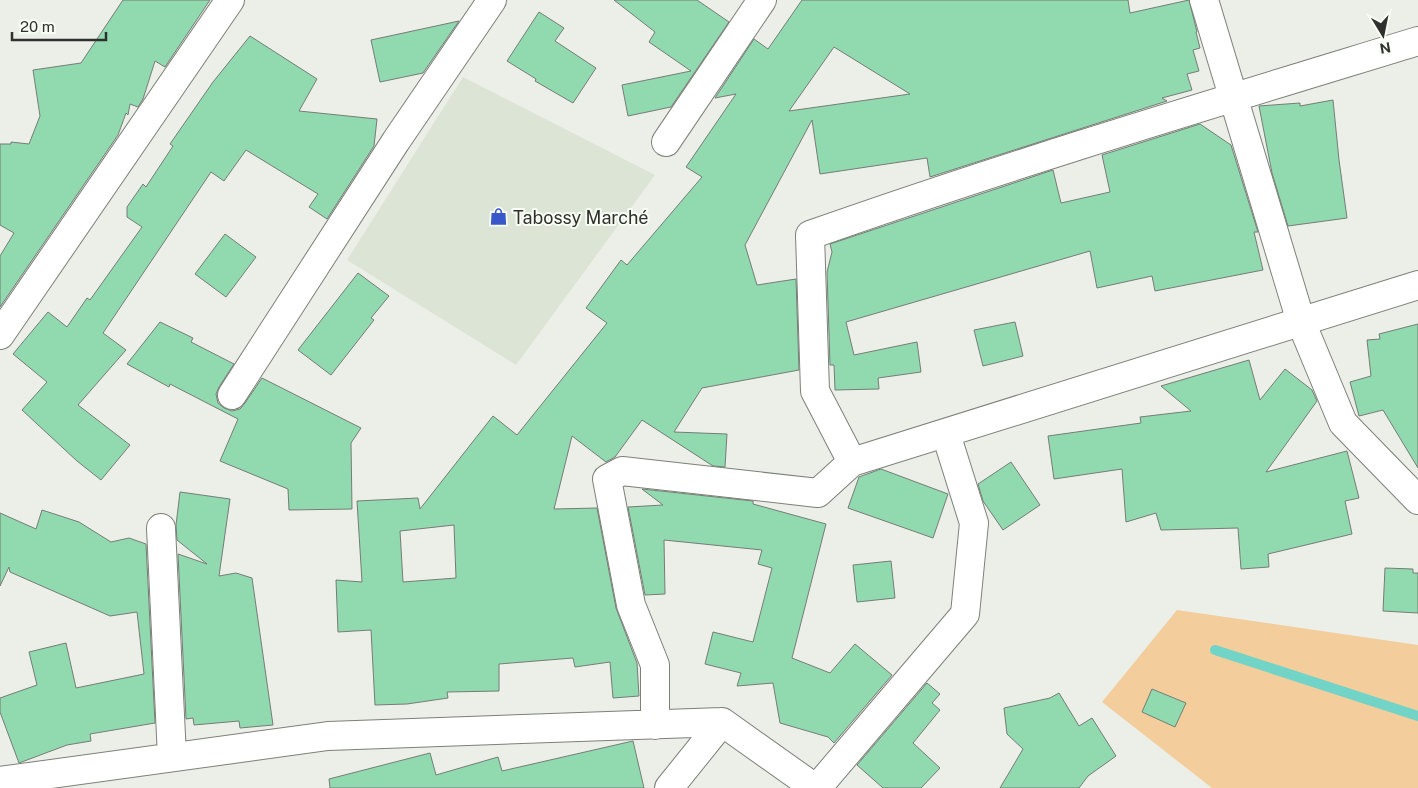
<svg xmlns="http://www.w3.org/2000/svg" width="1418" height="788" font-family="'Public Sans',sans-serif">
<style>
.built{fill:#dce4d6}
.green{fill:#f3cd9c}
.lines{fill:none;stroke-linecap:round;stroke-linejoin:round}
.stream{stroke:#72d4c7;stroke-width:10}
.building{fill:#91d9ae;stroke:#757d77;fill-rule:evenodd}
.minor-casing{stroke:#7d8079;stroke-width:30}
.minor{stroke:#fff;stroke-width:28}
.labels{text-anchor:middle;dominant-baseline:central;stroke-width:4;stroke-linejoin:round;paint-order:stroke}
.poi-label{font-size:18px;fill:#30312e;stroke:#f8fdf4;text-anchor:start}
</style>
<rect width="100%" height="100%" fill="#ebefe7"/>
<path class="built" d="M 463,77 L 655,175 L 516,365 L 347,260 Z"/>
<path class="green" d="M 1177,610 L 1418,645 L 1418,788 L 1212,788 L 1102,702 Z"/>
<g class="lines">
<path class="stream" d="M 1215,650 L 1418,716"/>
</g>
<path class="building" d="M 123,0 L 210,0 L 165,67 L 155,61 L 143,99 L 138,107 L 130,104 L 128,115 L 126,113 L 118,135 L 0,307 L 0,256 L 14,233 L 0,225 L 0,144 L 11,144 L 11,142 L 29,144 L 40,116 L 33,70 L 81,63 Z
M 614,0 L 697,0 L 729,22 L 671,107 L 628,116 L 622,85 L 691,71 L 649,42 L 655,32 Z
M 802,0 L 1128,0 L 1130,13 L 1189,0 L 1197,32 L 1196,32 L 1200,48 L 1193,50 L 1199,71 L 1187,74 L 1192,90 L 1162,98 L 1167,101 L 930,177 L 927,158 L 820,174 L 812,120 L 745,245 L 757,285 L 796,279 L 799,370 L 702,388 L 674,432 L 727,434 L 725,467 L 713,466 L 642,420 L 615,457 L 606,462 L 572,436 L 554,509 L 597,508 L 616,608 L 637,663 L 639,696 L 613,698 L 610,662 L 575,667 L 573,658 L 499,664 L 499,691 L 447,692 L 448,698 L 407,704 L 375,705 L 371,630 L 338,632 L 336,580 L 362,582 L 357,501 L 418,498 L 420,509 L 493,416 L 517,435 L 607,323 L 586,308 L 621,260 L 627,265 L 702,177 L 686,167 L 736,94 L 715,98 L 754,39 L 768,49 ZM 834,47 L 910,94 L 789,111 ZM 454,525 L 456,578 L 403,582 L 400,531 Z
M 539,12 L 564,28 L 555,41 L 596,68 L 573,103 L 535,81 L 536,79 L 507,61 Z
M 459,21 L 423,73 L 380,82 L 371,40 Z
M 250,36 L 317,79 L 299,111 L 377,119 L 374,146 L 327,219 L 309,207 L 318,194 L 246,150 L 224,181 L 211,172 L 103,333 L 126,350 L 78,405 L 130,445 L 101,480 L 77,461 L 22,410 L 47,382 L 13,354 L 48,312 L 67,327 L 87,298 L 90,300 L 142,227 L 127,217 L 127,207 L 143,184 L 146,187 L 173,146 L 170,144 L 213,82 Z
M 1333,100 L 1339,160 L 1347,218 L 1288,226 L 1272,173 L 1259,106 L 1300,103 L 1300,106 Z
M 1200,124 L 1231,145 L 1258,232 L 1254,232 L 1263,270 L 1155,291 L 1152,276 L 1097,288 L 1090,251 L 846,322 L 854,355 L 917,342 L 921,372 L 878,378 L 879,389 L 835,390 L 834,365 L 830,365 L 827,272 L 832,252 L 830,244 L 1053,170 L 1061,203 L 1110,192 L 1102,155 Z
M 225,234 L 256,257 L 226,297 L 195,274 Z
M 358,273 L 389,296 L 371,318 L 374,320 L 331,375 L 298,350 Z
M 160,322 L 193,338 L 191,342 L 234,364 L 219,387 L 216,394 L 218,403 L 224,408 L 232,411 L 240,409 L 245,403 L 262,378 L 361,428 L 351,443 L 352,509 L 289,510 L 288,489 L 220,461 L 238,419 L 170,384 L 169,387 L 127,364 Z
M 1015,322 L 1023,356 L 983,366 L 974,330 Z
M 1418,324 L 1418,468 L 1383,410 L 1359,416 L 1350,382 L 1371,376 L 1367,340 L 1380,339 L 1379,334 Z
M 1249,360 L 1260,400 L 1285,369 L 1312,390 L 1317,401 L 1266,472 L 1347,451 L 1359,498 L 1345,501 L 1352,534 L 1268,554 L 1269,567 L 1241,569 L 1238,528 L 1161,530 L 1156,513 L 1126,522 L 1122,469 L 1054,479 L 1048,436 L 1141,423 L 1140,417 L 1191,411 L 1161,386 Z
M 1011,462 L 1040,505 L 1003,530 L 983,501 L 978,484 Z
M 881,469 L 948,494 L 933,538 L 848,508 L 859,477 Z
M 642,489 L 753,501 L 753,504 L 826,524 L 792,658 L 830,673 L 855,644 L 892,675 L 834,743 L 828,737 L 780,723 L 773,683 L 737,686 L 741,673 L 705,664 L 713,632 L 753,642 L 772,568 L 758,564 L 762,550 L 664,540 L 665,594 L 645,595 L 628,507 L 663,505 Z
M 180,492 L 230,499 L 219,576 L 236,573 L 252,578 L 273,725 L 240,728 L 239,721 L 194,725 L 193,718 L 186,719 L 178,554 L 207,564 L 177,540 L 176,525 Z
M 42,510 L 79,522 L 111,542 L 129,538 L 146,544 L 155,723 L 90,734 L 91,741 L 67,745 L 19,763 L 0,712 L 0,698 L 37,685 L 29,652 L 66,643 L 76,688 L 144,674 L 137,612 L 110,616 L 10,572 L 9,567 L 0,586 L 0,513 L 36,529 Z
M 891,561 L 895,598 L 857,602 L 853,565 Z
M 1385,568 L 1413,569 L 1413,573 L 1418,573 L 1418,613 L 1383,611 Z
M 927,683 L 940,694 L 932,703 L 940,710 L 913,743 L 940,768 L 921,788 L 883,788 L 857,765 Z
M 1152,689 L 1186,703 L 1175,727 L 1142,712 Z
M 1059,693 L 1079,726 L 1092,718 L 1116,756 L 1088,776 L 1079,788 L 1000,788 L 1023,749 L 1007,734 L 1004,708 L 1050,698 Z
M 633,741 L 644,788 L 330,788 L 329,779 L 430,753 L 436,775 L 498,757 L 502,771 Z"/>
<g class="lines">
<defs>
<path id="minor" d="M 1204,0 L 1301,322 L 1343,423 L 1418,500
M 666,142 L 762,0
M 0,335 L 230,0
M 232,395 L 396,141 L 492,0
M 852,462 L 815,391 L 810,235 C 1011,164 1215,103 1418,41
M 161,528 L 172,757
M 655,725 L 655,665 L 631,605 L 607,479 L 622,471 L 818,493 L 852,462 L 1418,285
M 0,781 L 328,736 L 722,722 L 815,788
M 669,788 L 722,722
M 817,788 L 965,614 L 974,523 L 946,434"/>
</defs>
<use href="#minor" class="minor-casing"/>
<use href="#minor" class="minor"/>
</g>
<defs>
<symbol id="shop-bare" viewBox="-9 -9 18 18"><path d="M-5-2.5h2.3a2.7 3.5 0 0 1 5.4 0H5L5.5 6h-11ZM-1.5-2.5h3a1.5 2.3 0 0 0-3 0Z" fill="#3858c9" stroke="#f8fdf4" stroke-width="2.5" paint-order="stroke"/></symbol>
</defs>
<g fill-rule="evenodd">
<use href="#shop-bare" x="486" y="204" width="25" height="25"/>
</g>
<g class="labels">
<g class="poi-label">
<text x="513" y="217">Tabossy Marché</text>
</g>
</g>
<g transform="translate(1383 35) rotate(170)" stroke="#f8fdf4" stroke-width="4" paint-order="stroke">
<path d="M0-4L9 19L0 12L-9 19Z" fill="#30312e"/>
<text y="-8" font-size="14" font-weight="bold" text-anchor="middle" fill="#30312e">N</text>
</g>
<path d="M12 32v8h94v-8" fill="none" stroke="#30312e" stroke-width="2.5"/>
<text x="20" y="32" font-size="15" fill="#30312e" stroke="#f8fdf4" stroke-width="4" paint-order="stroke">20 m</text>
</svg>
